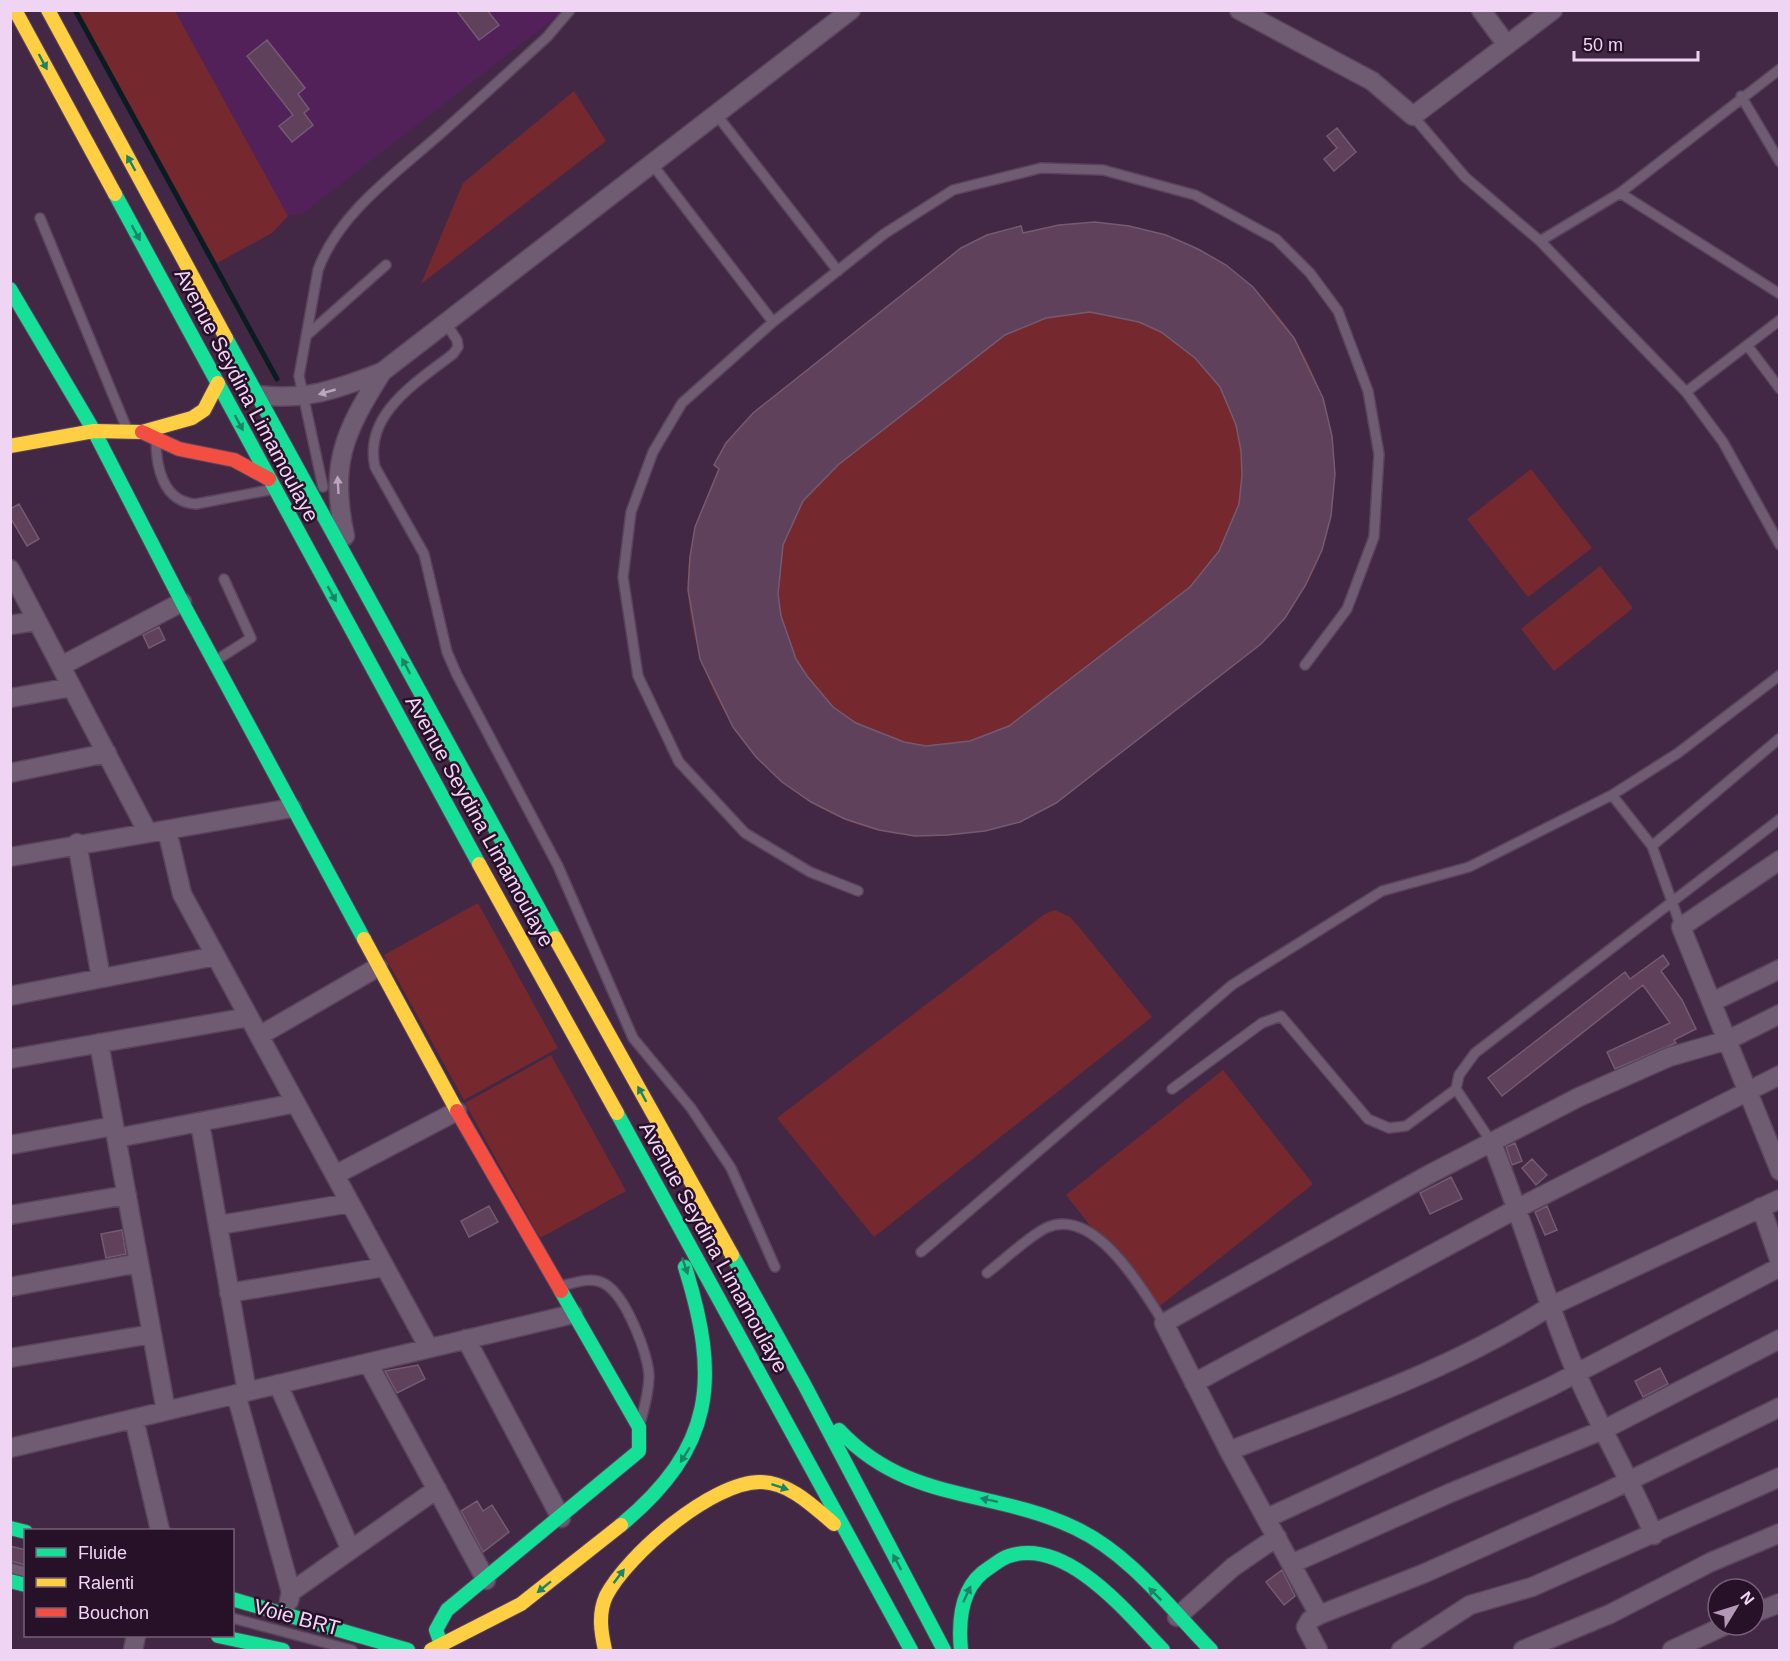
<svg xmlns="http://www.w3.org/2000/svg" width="1790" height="1661" font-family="Arial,sans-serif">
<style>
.built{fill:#52215a}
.green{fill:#75292f}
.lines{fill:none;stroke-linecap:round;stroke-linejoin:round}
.stream{stroke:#0a1c21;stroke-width:5}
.building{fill:#5f415c;stroke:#745b70;stroke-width:1.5;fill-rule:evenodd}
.lane-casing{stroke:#5a445d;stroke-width:12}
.street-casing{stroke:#5a445d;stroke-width:21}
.fast-casing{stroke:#5a445d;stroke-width:16}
.slow-casing{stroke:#5a445d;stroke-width:16}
.jam-casing{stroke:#5a445d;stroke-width:16}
.lane{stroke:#6f5c72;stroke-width:9}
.street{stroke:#6f5c72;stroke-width:18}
.fast{stroke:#16e098;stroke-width:14}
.slow{stroke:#ffcf43;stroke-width:14}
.jam{stroke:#f24e42;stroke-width:14}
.oneway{fill:#1d8366}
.oneway2{fill:#bca4c0}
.labels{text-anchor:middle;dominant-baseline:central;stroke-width:5;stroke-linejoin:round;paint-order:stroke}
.street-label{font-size:21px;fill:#f0d4f4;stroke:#261129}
</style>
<rect width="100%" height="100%" fill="#422845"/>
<path class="built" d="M 175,11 L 560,11 L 560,14 L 302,214 L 288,216 Z"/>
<path class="green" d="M 78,11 L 175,11 L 288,216 L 272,233 L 217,263 Z
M 574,91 L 606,141 L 421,284 L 463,183 Z
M 1095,222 C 1131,226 1168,232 1200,250 C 1308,309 1357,432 1322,549 C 1311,586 1286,617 1261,644 L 1020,822 C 986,831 951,838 916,836 C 789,829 695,713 688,591 C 685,547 701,508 719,469 L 714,465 L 726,443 L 753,413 L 961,248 L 987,235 L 1021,226 L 1023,232 L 1059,225 Z
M 1531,469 L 1592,548 L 1528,597 L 1467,519 Z
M 1600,566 L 1633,608 L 1554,671 L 1521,629 Z
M 478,903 L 558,1048 L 464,1100 L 384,955 Z
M 1055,910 L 1070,917 L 1079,927 L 1152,1017 L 874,1237 L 777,1118 L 1045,914 Z
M 551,1055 L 626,1191 L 540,1238 L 465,1103 Z
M 1223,1070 L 1313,1184 L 1156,1309 L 1066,1195 Z"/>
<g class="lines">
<path class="stream" d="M 75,10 L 277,379"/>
</g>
<path class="building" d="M 456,10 L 487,10 L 499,25 L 479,40 Z
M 267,40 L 305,88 L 298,94 L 309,109 L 304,113 L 313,125 L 292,142 L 279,126 L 293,115 L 247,56 Z
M 1337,128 L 1356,152 L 1334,171 L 1324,159 L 1337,148 L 1327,136 Z
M 1095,222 L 1129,226 L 1166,235 L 1198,249 L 1226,265 L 1253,287 L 1294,338 L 1323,398 L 1332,436 L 1335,474 L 1331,516 L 1322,550 L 1305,586 L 1285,618 L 1261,644 L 1056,803 L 1020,822 L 985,831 L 947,835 L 915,836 L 879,830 L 845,819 L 811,802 L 782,782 L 756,757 L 733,727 L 700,659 L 688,590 L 690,557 L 695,527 L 719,469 L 714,465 L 726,443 L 753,413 L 961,248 L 987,235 L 1021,226 L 1023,233 L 1059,225 ZM 1090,312 L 1139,322 L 1161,332 L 1195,358 L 1220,387 L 1236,425 L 1241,451 L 1242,475 L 1239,504 L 1219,551 L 1190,587 L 1009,726 L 970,741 L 926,746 L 904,742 L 856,723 L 833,707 L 807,676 L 796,659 L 781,616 L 778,594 L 783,545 L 803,501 L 838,465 L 1005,335 L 1046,318 Z
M 19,504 L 39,539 L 27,546 L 10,517 L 10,509 Z
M 159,627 L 165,640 L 149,648 L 143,635 Z
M 1663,955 L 1669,964 L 1661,971 L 1682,1000 L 1696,1029 L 1674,1040 L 1676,1043 L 1615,1069 L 1607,1052 L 1670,1023 L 1643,985 L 1502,1096 L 1488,1078 L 1625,972 L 1630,979 Z
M 1515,1143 L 1522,1161 L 1512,1165 L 1506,1147 Z
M 1532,1159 L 1547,1175 L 1536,1185 L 1522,1168 Z
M 1451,1177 L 1462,1199 L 1430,1214 L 1420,1193 Z
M 489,1206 L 498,1222 L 469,1237 L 461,1221 Z
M 1547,1206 L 1557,1230 L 1545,1235 L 1535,1212 Z
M 122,1230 L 126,1254 L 106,1258 L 101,1234 Z
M 418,1365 L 425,1379 L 397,1393 L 385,1371 Z
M 1660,1368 L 1668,1384 L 1643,1397 L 1635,1381 Z
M 477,1501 L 483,1511 L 492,1505 L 509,1532 L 483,1552 L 461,1511 Z
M 10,1546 L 26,1550 L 26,1565 L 10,1561 Z
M 1282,1570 L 1295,1596 L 1284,1605 L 1266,1582 Z"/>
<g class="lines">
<defs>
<path id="lane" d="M 1741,96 L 1780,162
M 716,114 L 838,271
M 1413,116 L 1465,177 L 1540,241 L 1686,392
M 652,164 L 773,322
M 1620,193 L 1780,294
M 40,218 L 127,429
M 1540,241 L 1620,193 L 1780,69
M 1780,320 L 1686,392 L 1723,442 L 1780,545
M 445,322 L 457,340 L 458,347 L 453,354 C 417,382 363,414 375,467 L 424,554 L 447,652 L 457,675 L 558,866 L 633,1038 L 691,1108 L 731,1168 L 775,1267
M 306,336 L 386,265
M 1747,345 L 1780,389
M 156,440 C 156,467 163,502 196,504 L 269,490
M 323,487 L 299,376 L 318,270 C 338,214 396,173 439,135 C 475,103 511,70 547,37 L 570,10
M 215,661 L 251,638 L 224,579
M 1652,846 L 1780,738
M 858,891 L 810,872 L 745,833 L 679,762 L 638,676 L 623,577 L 631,512 L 653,452 L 682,403 L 773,322 L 884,234 L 953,190 L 1041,168 L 1103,170 L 1195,195 L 1276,239 L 1310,273 L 1338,311 L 1368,391 L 1379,454 L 1374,537 L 1347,609 L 1305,665
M 1681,927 L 1652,846 L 1612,795 L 1678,753 L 1780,675
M 1172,1089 L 1262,1023 L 1281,1016 L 1368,1119 L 1389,1128 L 1406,1126 L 1456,1089
M 1492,1143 L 1456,1089 L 1459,1075 L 1475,1053 L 1780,819
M 921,1252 L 1232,985 L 1382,891 L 1469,867 L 1612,795
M 987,1273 C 1003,1261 1029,1236 1046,1228 C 1095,1205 1143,1291 1164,1323
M 560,1286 C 575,1283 591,1276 605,1284 C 626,1296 647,1352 649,1375 C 649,1391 645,1405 641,1420
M 10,1568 L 26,1572
M 232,1618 L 352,1650"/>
<path id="street" d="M 1239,10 L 1372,81 L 1413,116 L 1553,10
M 1481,10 L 1507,45
M 257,395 C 307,401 337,389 382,372 L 851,10
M 345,536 C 329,464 344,433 382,372
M 10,569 L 148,833
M 10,625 L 37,621
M 61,666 L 182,602
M 10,698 L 72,687
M 10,773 L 107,753
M 167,830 L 182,894 L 429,1348
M 77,843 L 101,978
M 10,857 L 292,808
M 1780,860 L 1681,927 L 1780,1171
M 10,996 L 216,956
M 1712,1002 L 1780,969
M 259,1036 L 378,967
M 99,1043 L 166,1411
M 10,1059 L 249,1017
M 200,1123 L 247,1392
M 117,1138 L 296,1103
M 1492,1143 C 1522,1218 1544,1295 1575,1370 C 1599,1426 1630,1479 1654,1535
M 10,1145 L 114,1126
M 335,1175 L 457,1111
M 1761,1207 L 1780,1262
M 10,1215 L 127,1195
M 219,1225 L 350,1203
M 10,1287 L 139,1263
M 229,1293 L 384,1267
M 466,1339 L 561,1518
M 10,1358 L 152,1334
M 368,1363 L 486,1580
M 1194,1383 L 1518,1208 L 1780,1075
M 278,1384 L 350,1548
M 236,1394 L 291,1592
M 134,1419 L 160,1530
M 10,1448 L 573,1314
M 1229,1451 C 1337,1408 1452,1370 1549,1307 L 1780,1199
M 1267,1518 L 1550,1387 L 1780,1267
M 1291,1564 L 1450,1493 L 1605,1429 L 1780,1339
M 289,1601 L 291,1592 L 437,1489
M 1754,1613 L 1780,1603
M 1319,1615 L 1229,1451 L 1164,1323 L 1430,1174 L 1579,1097 L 1669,1057 L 1728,1040 L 1780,1014
M 1177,1617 L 1233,1567 L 1277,1537
M 133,1650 L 136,1636
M 1318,1650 L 1306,1627 L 1310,1620 L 1319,1615 L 1425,1573 L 1604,1493 L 1780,1407
M 1401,1650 L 1470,1605 L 1532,1587 L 1780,1477
M 1523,1650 L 1610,1614 L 1711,1562 L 1780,1533
M 1672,1650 L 1726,1625"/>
<path id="fast" d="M 115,194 L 479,864
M 10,289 L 94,431 L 182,602 L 364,939
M 226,338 L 555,938
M 617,1113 L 911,1650
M 732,1255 L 804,1384 L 944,1650
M 839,1430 C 908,1504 991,1488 1075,1528 C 1130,1554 1170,1608 1211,1650
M 621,1525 C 715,1447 720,1379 685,1267
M 10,1528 L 26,1532
M 10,1581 L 26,1585
M 232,1599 L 408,1650
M 218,1636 L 283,1650
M 441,1644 L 436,1630 L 447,1610 L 639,1451 L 639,1427 L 561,1291
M 961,1650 C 958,1619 961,1585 989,1568 C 995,1564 1002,1558 1009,1556 C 1067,1537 1128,1614 1163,1650"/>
<path id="slow" d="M 15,10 L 115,194
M 48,10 L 226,338
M 10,446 L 94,431 L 142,432 L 192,418 L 204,410 L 218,383
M 479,864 L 617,1113
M 555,938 L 732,1255
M 364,939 L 457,1111
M 431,1650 L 521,1604 L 621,1525
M 605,1650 C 601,1632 598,1614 606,1596 C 627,1555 712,1482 760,1482 C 789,1482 813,1506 834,1524"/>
<path id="jam" d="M 142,432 L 179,449 L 234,460 L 269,479
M 457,1111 L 561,1291"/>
</defs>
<use href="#lane" class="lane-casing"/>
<use href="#street" class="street-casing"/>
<use href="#fast" class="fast-casing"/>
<use href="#slow" class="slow-casing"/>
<use href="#jam" class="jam-casing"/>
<use href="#lane" class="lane"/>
<use href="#street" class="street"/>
<use href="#fast" class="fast"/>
<use href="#slow" class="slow"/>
<use href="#jam" class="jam"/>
</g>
<defs><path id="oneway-solid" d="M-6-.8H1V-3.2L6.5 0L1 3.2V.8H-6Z" transform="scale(1.5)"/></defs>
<g class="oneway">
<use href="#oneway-solid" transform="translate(43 62) rotate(62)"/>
<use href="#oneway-solid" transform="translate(131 163) rotate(-119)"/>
<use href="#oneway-solid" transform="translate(136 233) rotate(61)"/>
<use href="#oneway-solid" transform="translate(239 423) rotate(62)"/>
<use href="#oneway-solid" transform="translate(332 594) rotate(61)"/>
<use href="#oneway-solid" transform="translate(406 666) rotate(-118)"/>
<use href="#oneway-solid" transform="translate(642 1094) rotate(-119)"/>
<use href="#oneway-solid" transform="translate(685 1266) rotate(71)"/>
<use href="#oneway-solid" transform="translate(685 1455) rotate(122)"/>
<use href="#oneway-solid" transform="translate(780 1487) rotate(18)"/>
<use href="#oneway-solid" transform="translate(989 1500) rotate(-168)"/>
<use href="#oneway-solid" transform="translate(897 1562) rotate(-118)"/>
<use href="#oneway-solid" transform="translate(619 1576) rotate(-53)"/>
<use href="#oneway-solid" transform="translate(544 1587) rotate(141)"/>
<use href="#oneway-solid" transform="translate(967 1594) rotate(-65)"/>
<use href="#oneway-solid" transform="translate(1155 1594) rotate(-135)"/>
</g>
<g class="oneway2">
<use href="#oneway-solid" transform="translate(327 392) rotate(164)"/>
<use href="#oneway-solid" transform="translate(338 485) rotate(-93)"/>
</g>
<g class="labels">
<g class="street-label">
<text transform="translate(247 395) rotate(62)">Avenue Seydina Limamoulaye</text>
<text transform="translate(480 821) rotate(61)">Avenue Seydina Limamoulaye</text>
<text transform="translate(714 1247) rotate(61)">Avenue Seydina Limamoulaye</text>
<text transform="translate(297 1617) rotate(15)">Voie BRT</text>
</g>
</g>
<rect width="1790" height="1661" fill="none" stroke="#f0d4f4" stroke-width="24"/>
<rect x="24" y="1529" width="210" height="108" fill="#261129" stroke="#775f7a" stroke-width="1.5"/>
<rect x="36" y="1548" width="30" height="9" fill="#16e098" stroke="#775f7a" stroke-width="1.5"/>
<text x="78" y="1559" font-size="18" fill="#f0d4f4">Fluide</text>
<rect x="36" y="1578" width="30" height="9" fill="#ffcf43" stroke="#775f7a" stroke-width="1.5"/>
<text x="78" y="1589" font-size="18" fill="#f0d4f4">Ralenti</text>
<rect x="36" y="1608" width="30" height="9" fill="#f24e42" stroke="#775f7a" stroke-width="1.5"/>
<text x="78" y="1619" font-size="18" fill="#f0d4f4">Bouchon</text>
<g transform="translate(1736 1607) rotate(52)"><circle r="28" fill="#261129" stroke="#775f7a" stroke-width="1.5"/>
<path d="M0-4.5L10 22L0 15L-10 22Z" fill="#b398b7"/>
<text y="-9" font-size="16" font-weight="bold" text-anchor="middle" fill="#f0d4f4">N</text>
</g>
<path d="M1574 51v9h124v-9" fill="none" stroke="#f0d4f4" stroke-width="3"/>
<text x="1583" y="51" font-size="18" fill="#f0d4f4" stroke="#261129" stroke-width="4.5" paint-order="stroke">50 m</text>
</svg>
